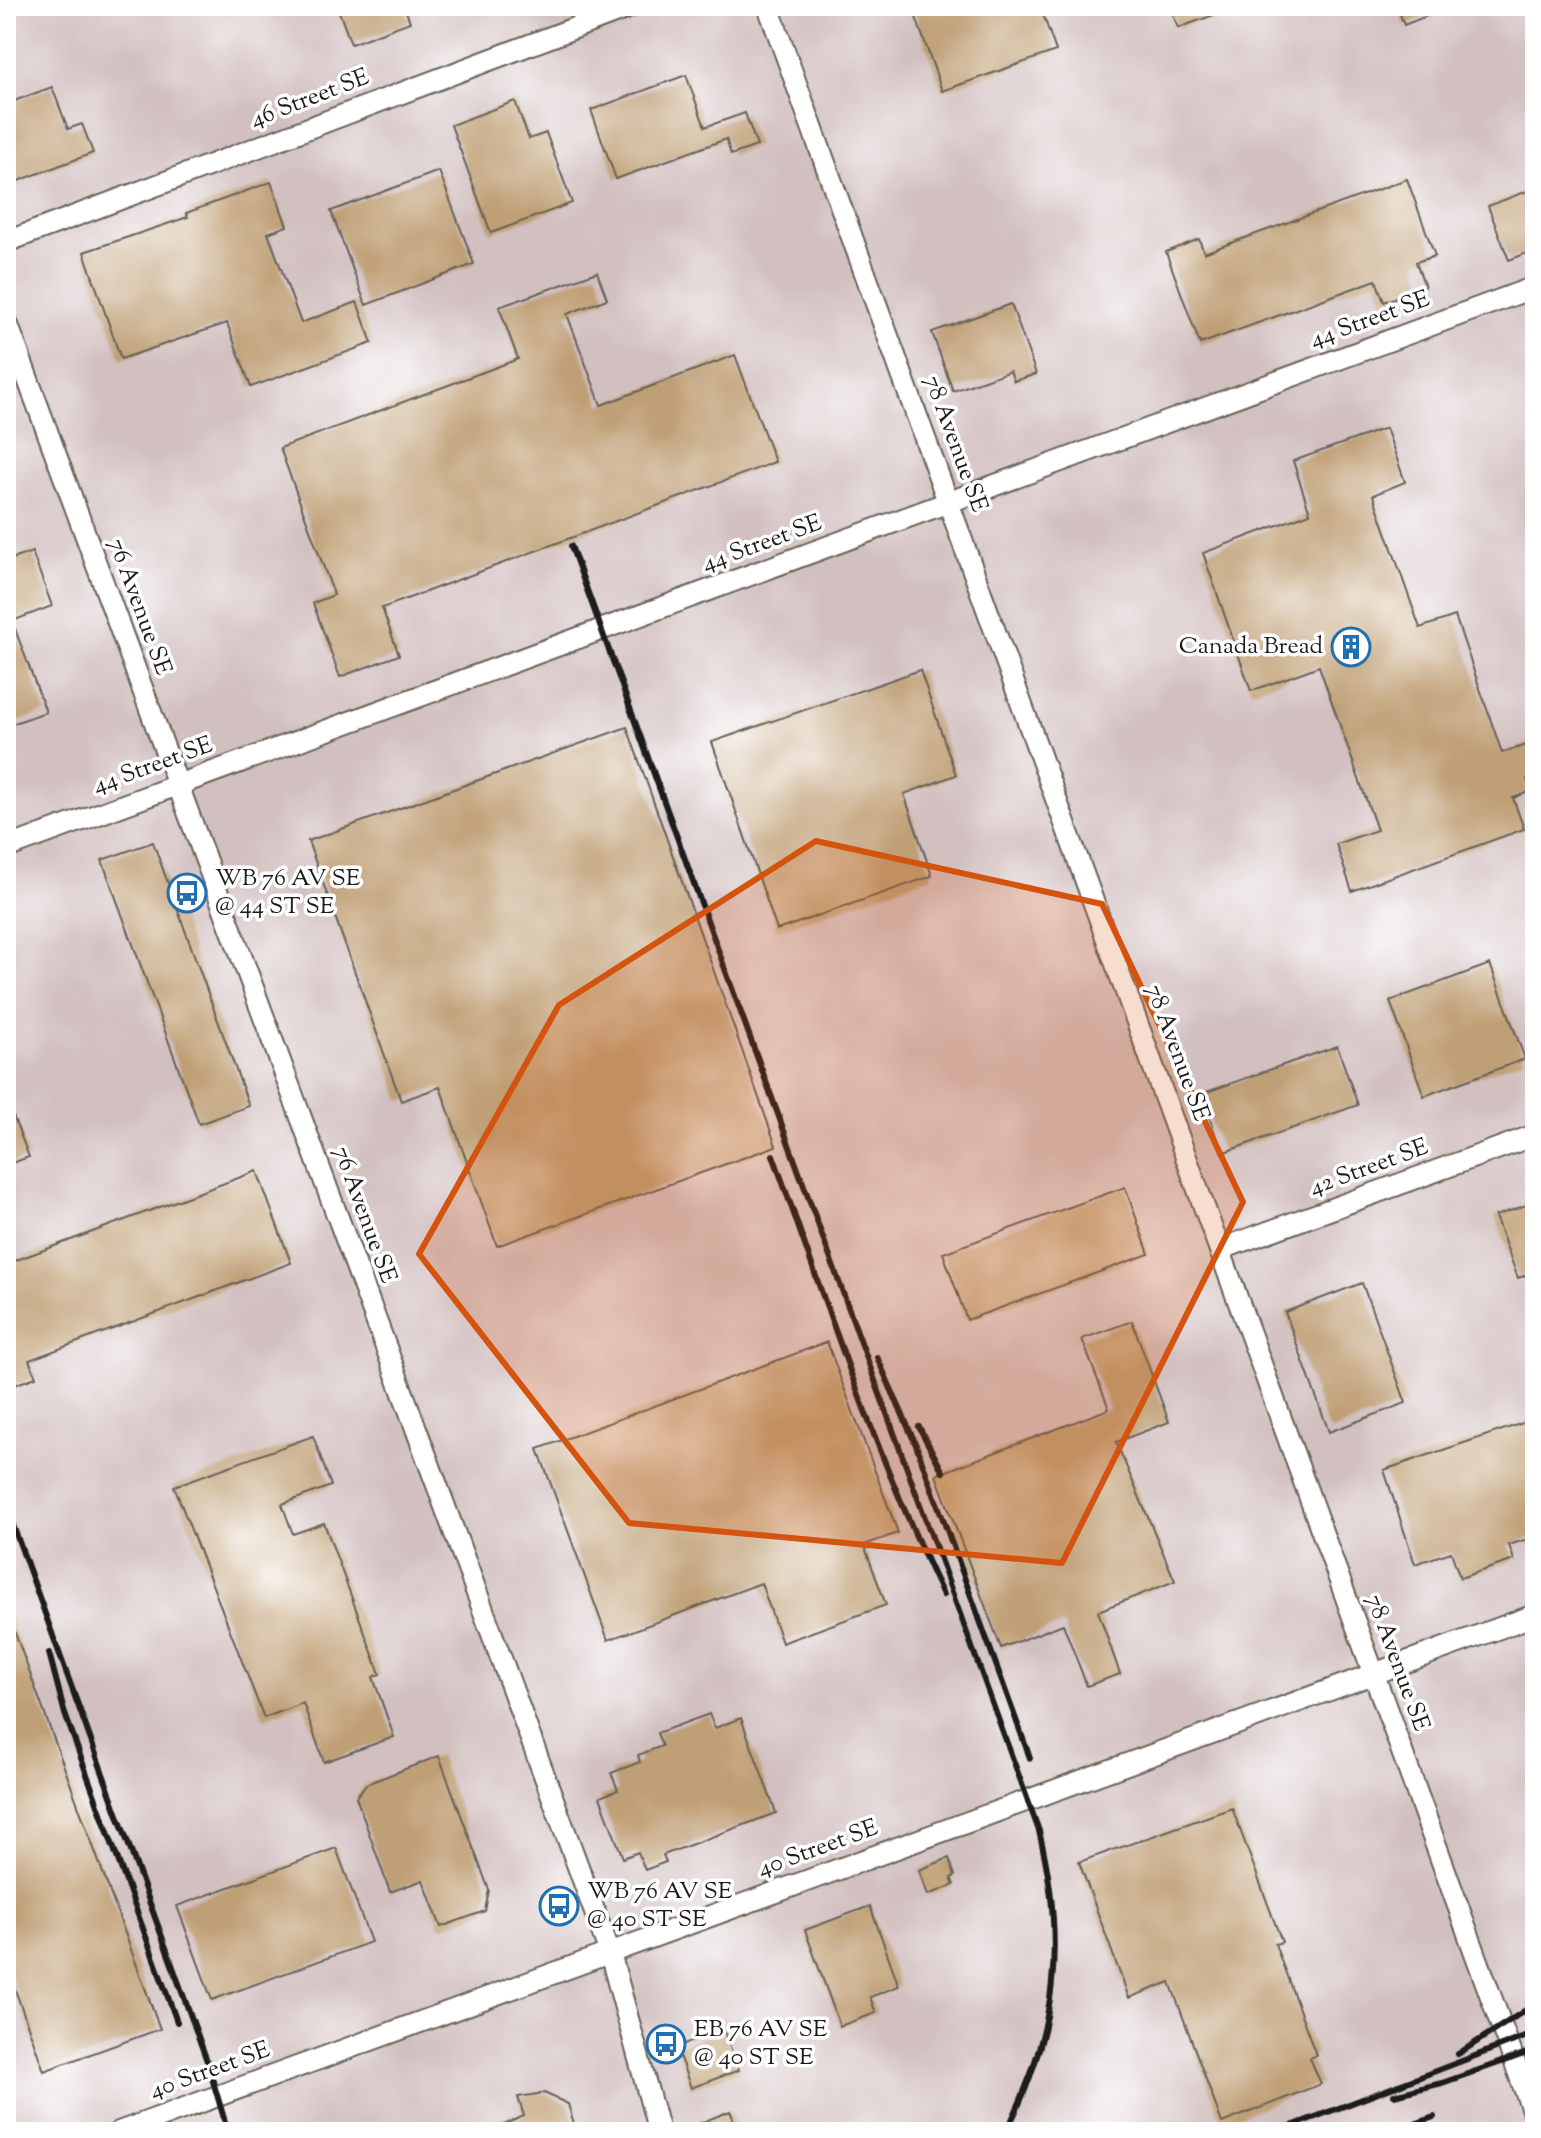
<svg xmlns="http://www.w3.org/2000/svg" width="1541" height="2138" font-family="'Sorts Mill Goudy',serif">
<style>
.industrial{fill:#d2bfbf}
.building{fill:#bf9f74}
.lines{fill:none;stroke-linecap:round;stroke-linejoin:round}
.street-casing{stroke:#656156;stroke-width:24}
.street{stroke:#fff;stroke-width:20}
.rail{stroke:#1c1c1c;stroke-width:6}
.marked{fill:#d4530e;fill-opacity:0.2;stroke:#d4530e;stroke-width:6;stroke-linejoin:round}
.labels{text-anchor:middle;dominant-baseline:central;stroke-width:7;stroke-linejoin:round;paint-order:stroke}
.street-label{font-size:24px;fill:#1c1c1c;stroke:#fff}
.poi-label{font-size:24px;fill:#1c1c1c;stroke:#fff;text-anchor:start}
</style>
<rect width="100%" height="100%" fill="#fff"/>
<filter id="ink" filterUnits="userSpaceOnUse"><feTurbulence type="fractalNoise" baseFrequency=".0125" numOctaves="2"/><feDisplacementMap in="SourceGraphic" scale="16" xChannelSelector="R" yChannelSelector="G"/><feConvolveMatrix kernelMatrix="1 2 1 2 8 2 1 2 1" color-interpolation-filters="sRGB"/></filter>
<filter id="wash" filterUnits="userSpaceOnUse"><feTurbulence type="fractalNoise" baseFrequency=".006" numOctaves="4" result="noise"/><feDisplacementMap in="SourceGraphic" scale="32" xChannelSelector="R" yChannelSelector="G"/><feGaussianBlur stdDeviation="1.8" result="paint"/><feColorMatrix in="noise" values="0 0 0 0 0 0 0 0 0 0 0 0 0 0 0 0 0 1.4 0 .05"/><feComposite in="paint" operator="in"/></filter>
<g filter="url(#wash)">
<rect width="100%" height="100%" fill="#ece2c1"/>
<path class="industrial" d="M 6,6 L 1535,6 L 1535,2132 L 6,2132 Z"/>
<g id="blocks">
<path class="building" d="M 337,6 L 404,6 L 410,22 L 351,44 Z
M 912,6 L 1040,6 L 1056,51 L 942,91 Z
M 1170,6 L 1233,6 L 1233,8 L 1178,28 Z
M 1397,6 L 1449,6 L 1450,7 L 1404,25 Z
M 686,75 L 705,127 L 745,113 L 757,146 L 731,155 L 726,139 L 616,179 L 591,110 Z
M 52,87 L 68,129 L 82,124 L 93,153 L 13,183 L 6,164 L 6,104 Z
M 515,101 L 529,139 L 546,133 L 572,203 L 491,233 L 451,125 Z
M 439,171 L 474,264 L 366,305 L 331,211 Z
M 1407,179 L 1435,256 L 1416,262 L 1425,287 L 1384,302 L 1376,280 L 1200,344 L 1166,252 L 1199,239 L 1204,253 Z
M 271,182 L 287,226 L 268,233 L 301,323 L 357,302 L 372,343 L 251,387 L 227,323 L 121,359 L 84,252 L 188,217 L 186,213 Z
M 1535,188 L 1535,250 L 1509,260 L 1488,206 Z
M 597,272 L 607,299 L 567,314 L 601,405 L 735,355 L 775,462 L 382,608 L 399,655 L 340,677 L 313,603 L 334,595 L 280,448 L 518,359 L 499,307 Z
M 1011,304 L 1036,374 L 1014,381 L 1010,371 L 953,391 L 932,332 Z
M 1386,428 L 1405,482 L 1373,495 L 1420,628 L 1455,616 L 1502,753 L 1535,742 L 1535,776 L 1527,779 L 1531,791 L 1513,798 L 1524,829 L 1352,891 L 1336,844 L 1377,830 L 1319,666 L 1251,691 L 1203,553 L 1310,513 L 1293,461 Z
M 32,552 L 52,606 L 12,621 L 46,712 L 6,726 L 6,561 Z
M 920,670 L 956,775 L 904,794 L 932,876 L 777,930 L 712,742 Z
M 627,727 L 776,1146 L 497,1246 L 440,1087 L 401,1101 L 308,841 Z
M 153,842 L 249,1106 L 199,1124 L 102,860 Z
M 1490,964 L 1525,1059 L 1424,1096 L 1390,1001 Z
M 1337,1046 L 1358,1105 L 1222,1153 L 1201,1094 Z
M 6,1098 L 29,1157 L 6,1165 Z
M 257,1171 L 291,1263 L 29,1360 L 36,1377 L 6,1388 L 6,1264 Z
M 1125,1187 L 1149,1254 L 967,1320 L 943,1253 Z
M 1535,1202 L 1535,1272 L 1518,1278 L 1495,1216 Z
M 1362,1283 L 1406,1403 L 1329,1432 L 1285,1312 Z
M 1132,1321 L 1169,1422 L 1116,1442 L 1175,1581 L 1098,1611 L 1120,1674 L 1087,1686 L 1063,1624 L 1001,1648 L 936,1475 L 1109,1409 L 1082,1339 Z
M 827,1342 L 898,1533 L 864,1545 L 886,1605 L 782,1643 L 761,1583 L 608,1640 L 538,1449 Z
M 1535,1419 L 1535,1517 L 1529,1519 L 1534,1537 L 1509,1545 L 1514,1560 L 1460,1578 L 1451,1552 L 1415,1564 L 1384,1470 Z
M 313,1436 L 331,1486 L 282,1504 L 293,1534 L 324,1523 L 380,1674 L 373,1677 L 394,1737 L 324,1762 L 303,1703 L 264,1718 L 174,1486 Z
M 6,1608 L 160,2029 L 44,2071 L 6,1964 Z
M 709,1714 L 715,1728 L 741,1718 L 776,1813 L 663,1855 L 666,1862 L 645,1870 L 638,1852 L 623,1858 L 600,1797 L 618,1790 L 611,1773 L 640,1762 L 638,1755 L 662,1746 L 657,1733 Z
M 439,1756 L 489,1890 L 485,1911 L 441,1927 L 423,1880 L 390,1892 L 356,1797 L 366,1784 Z
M 1232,1808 L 1282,1942 L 1275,1944 L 1316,2055 L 1310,2058 L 1321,2084 L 1222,2123 L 1170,1982 L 1129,1998 L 1079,1862 Z
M 336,1848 L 371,1942 L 212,2000 L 177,1906 Z
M 949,1858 L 955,1876 L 951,1878 L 954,1885 L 928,1895 L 919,1870 Z
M 870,1906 L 899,1986 L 870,1997 L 876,2013 L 840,2026 L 805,1930 Z
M 723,2029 L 739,2070 L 691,2088 L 676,2047 Z
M 544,2093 L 568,2104 L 576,2132 L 487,2132 L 524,2116 L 518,2097 Z
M 730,2111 L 739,2132 L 680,2132 L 680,2131 Z"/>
</g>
</g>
<g filter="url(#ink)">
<use href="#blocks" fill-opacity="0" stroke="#656156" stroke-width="2"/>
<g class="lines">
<defs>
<path id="street" d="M 768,6 L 1535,2118
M 6,242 L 633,6
M 6,320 L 610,1953 L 659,2132
M 6,848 L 1535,287
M 1221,1249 L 1535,1135
M 119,2132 L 1535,1615"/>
</defs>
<use href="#street" class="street-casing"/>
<use href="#street" class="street"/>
<path class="rail" d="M 571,546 L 1039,1831 C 1066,1941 1057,2031 1006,2132
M 773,1155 C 826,1303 875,1454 943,1595
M 877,1357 L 916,1445 L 1030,1758
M 919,1427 L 943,1472
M 6,1506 L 207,2061 L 228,2132
M 49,1653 L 65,1714 L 177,2022
M 1458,2054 L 1535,2004
M 1394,2095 L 1442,2083 L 1535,2050
M 1276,2132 L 1535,2033
M 1392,2132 L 1434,2117
M 1428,2132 L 1440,2128"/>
</g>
</g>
<path class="marked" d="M 816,841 L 1102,904 L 1243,1202 L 1062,1563 L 629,1523 L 419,1254 L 559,1005 Z"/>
<defs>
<symbol id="building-ring" viewBox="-11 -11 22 22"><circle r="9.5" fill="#fff" stroke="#1f6fb2" stroke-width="1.5"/><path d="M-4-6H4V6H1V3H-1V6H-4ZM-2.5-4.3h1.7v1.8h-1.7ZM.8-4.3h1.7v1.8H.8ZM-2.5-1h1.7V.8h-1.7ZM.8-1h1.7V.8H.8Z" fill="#1f6fb2"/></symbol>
<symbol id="bus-ring" viewBox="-11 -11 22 22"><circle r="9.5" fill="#fff" stroke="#1f6fb2" stroke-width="1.5"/><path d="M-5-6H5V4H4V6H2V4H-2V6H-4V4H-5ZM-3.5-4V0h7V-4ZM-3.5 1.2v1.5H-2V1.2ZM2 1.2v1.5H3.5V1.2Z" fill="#1f6fb2"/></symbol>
</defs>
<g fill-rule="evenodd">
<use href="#building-ring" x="1329" y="625" width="44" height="44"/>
<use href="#bus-ring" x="165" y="871" width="44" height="44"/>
<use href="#bus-ring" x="537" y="1884" width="44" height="44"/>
<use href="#bus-ring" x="644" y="2022" width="44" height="44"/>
</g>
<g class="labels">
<g class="street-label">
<text transform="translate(310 99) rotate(-21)">46 Street SE</text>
<text transform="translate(1370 320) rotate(-20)">44 Street SE</text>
<text transform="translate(955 444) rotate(70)">78 Avenue SE</text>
<text transform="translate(762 544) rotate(-20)">44 Street SE</text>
<text transform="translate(139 607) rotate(70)">76 Avenue SE</text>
<text transform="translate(153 766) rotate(-20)">44 Street SE</text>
<text transform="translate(1177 1053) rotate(70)">78 Avenue SE</text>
<text transform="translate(1369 1168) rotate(-20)">42 Street SE</text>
<text transform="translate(364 1215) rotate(70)">76 Avenue SE</text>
<text transform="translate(1397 1663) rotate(70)">78 Avenue SE</text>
<text transform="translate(818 1849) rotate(-20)">40 Street SE</text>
<text transform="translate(210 2071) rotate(-20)">40 Street SE</text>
</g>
<g class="poi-label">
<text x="1323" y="647" text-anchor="end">Canada Bread</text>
<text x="215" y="879">WB 76 AV SE<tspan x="215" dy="28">@ 44 ST SE</tspan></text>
<text x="587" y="1892">WB 76 AV SE<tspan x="587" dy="28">@ 40 ST SE</tspan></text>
<text x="694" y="2030">EB 76 AV SE<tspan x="694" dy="28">@ 40 ST SE</tspan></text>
</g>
</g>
<rect width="1541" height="2138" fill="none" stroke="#fff" stroke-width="32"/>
</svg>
